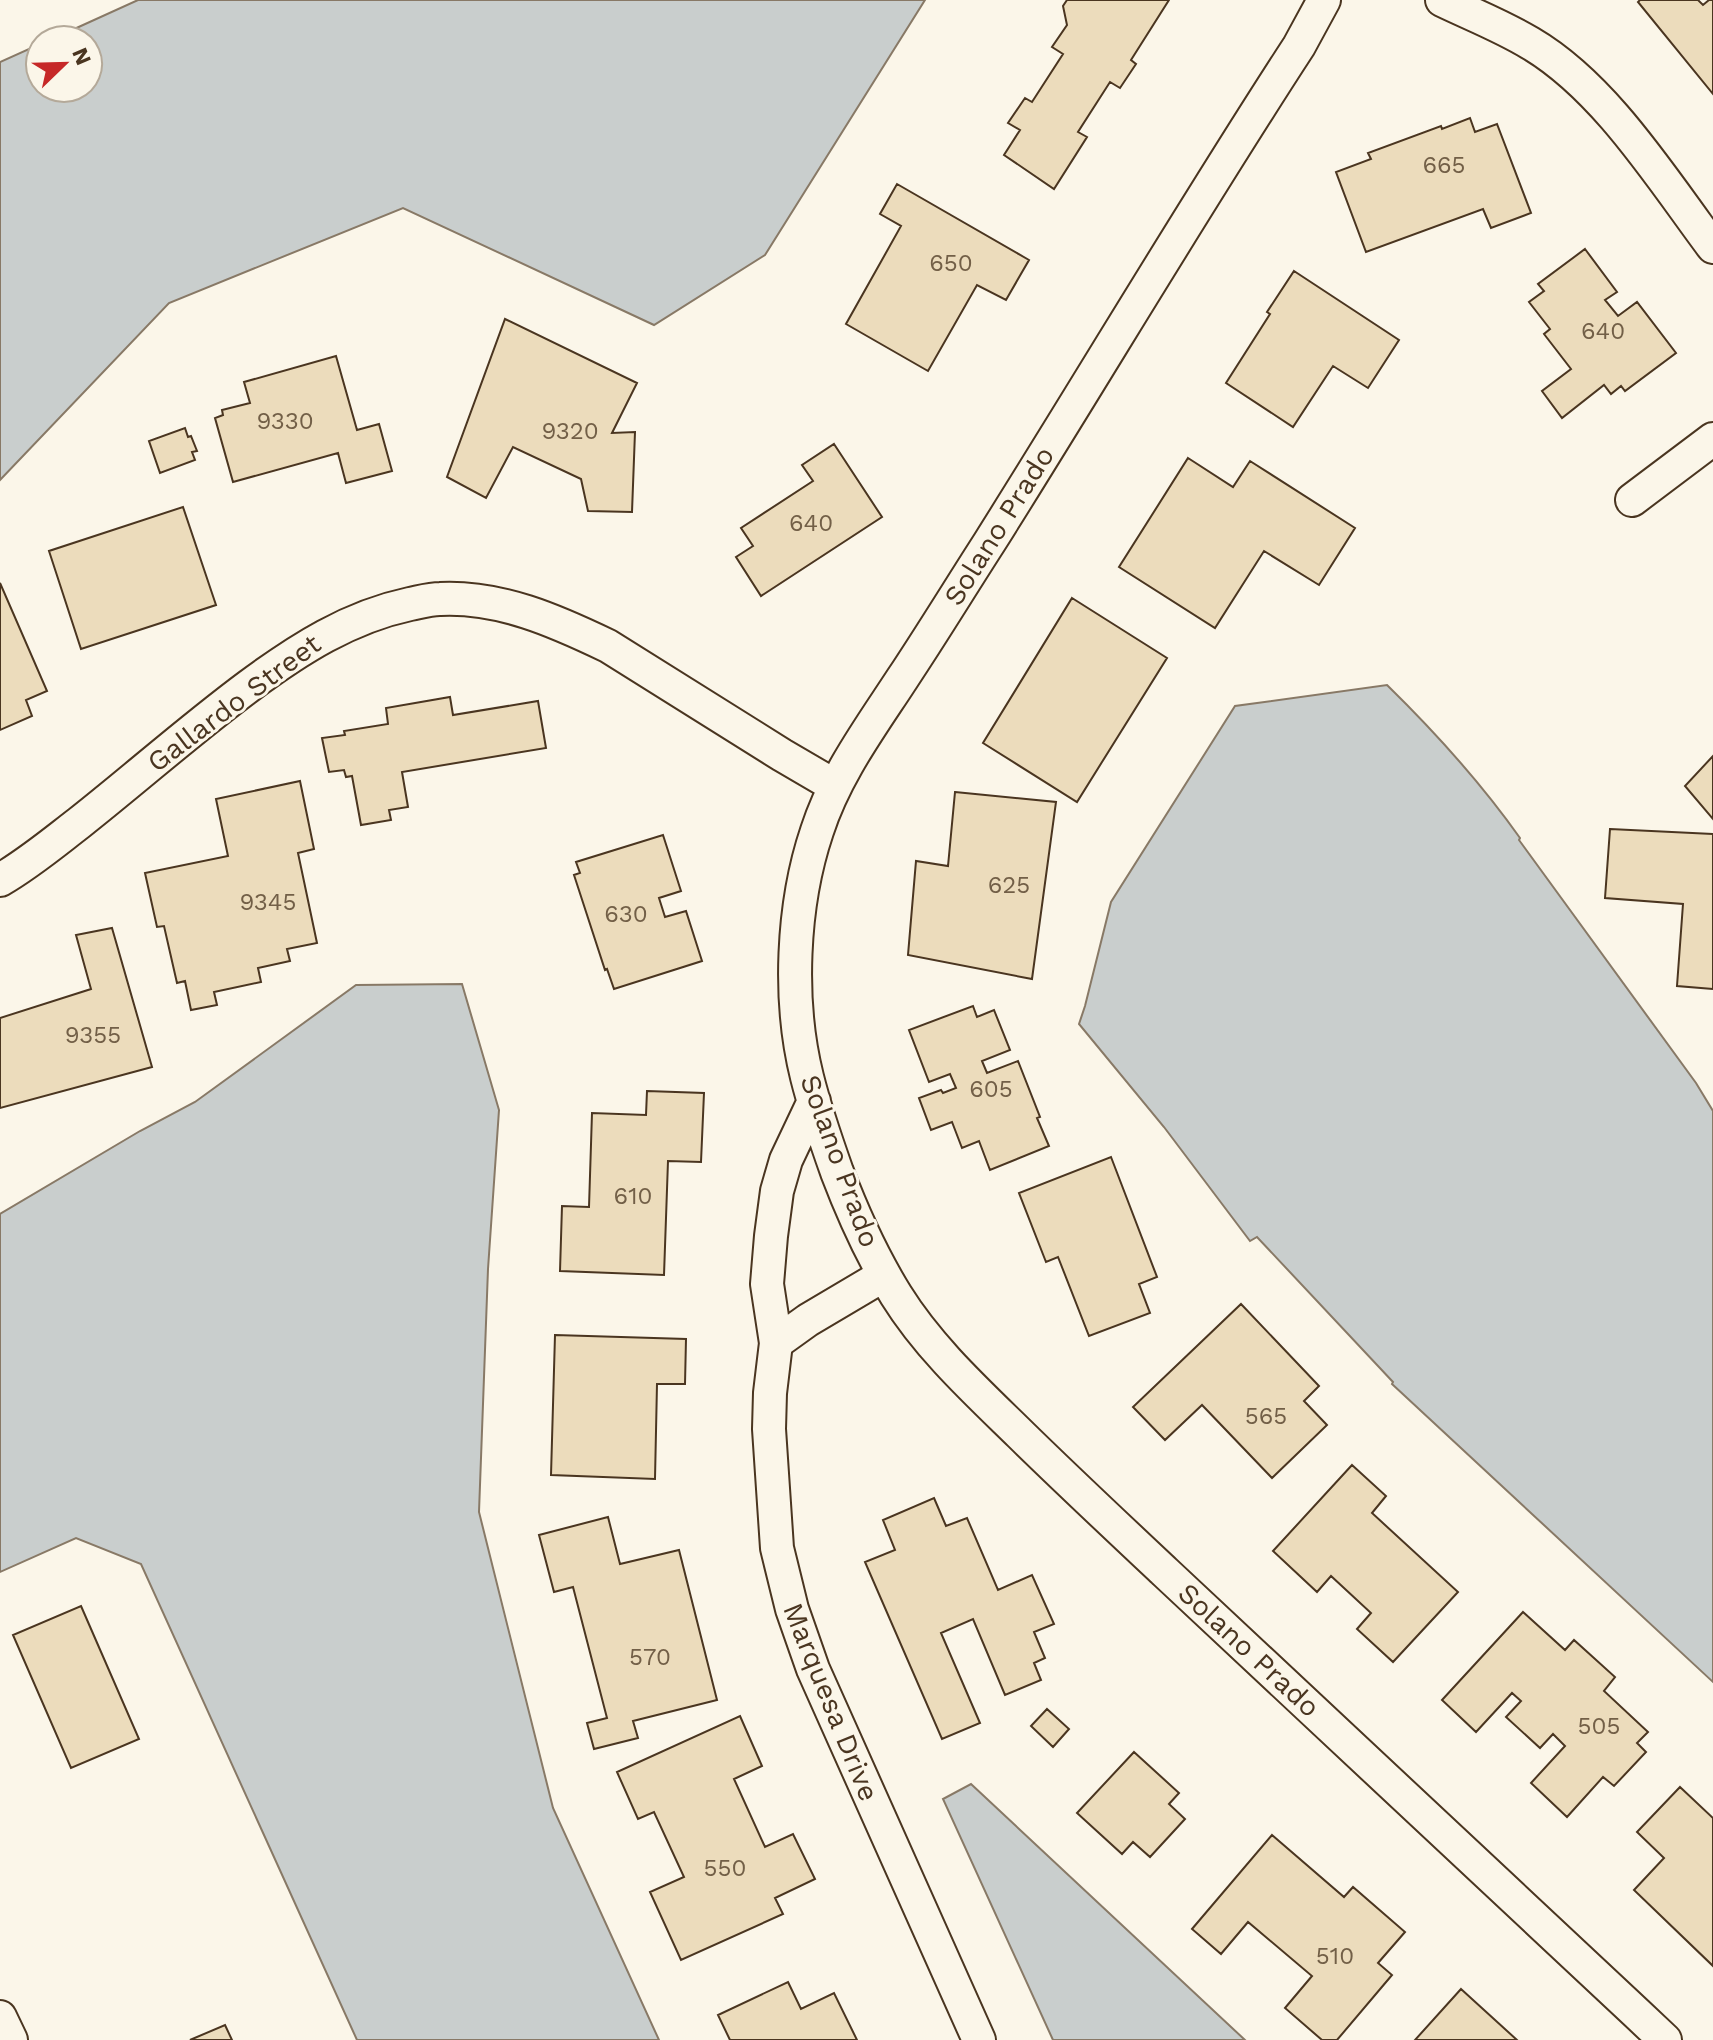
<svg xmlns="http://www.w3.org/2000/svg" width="1713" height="2040" font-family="'Work Sans',sans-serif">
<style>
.water{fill:#c9cecd;stroke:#887966;stroke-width:2}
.building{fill:#ecdcbc;stroke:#4a3520;stroke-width:2}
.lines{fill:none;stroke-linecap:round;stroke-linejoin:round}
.street-casing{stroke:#4a3520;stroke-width:36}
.street{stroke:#fbf6e9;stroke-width:32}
.labels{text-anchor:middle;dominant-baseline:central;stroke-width:6;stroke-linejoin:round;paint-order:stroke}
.number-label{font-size:24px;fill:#725f47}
.street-label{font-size:28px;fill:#4a3520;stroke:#fbf6e9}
</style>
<rect width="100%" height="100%" fill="#fbf6e9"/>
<path class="water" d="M 138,0 L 925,0 L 765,255 L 654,325 L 403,208 L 169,303 L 0,480 L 0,62 L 40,44 L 40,88 L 88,88 L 88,40 L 50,40 Z
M 1387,685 C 1435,732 1481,783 1520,838 L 1519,840 L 1696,1083 L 1713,1111 L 1713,1682 L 1392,1384 L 1393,1382 L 1257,1237 L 1250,1241 L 1164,1127 L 1079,1024 L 1085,1006 L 1111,902 L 1235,706 Z
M 462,984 L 499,1110 L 488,1269 L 479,1512 L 553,1808 L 659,2040 L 357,2040 L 141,1564 L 76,1538 L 0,1572 L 0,1214 L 140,1131 L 195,1102 L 356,985 Z
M 971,1784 L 1245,2040 L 1053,2040 L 943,1799 Z"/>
<path class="building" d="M 1067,0 L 1169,0 L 1131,60 L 1136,64 L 1120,88 L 1110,82 L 1078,132 L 1087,137 L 1054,189 L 1004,155 L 1020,130 L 1008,123 L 1025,98 L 1032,102 L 1063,54 L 1052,47 L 1067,25 L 1063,6 Z
M 1640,0 L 1698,0 L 1703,5 L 1709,0 L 1713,0 L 1713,94 L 1638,2 Z
M 1470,118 L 1475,132 L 1497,124 L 1531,213 L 1491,228 L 1483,209 L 1366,252 L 1336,172 L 1371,159 L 1368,153 L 1441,126 L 1442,129 Z
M 897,184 L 1029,260 L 1006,300 L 977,285 L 928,371 L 846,324 L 901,226 L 880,214 Z
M 1585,249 L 1617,292 L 1605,300 L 1618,316 L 1637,302 L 1676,353 L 1625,391 L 1621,386 L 1611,394 L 1604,385 L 1562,418 L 1542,391 L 1571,369 L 1544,334 L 1550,329 L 1529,302 L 1544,291 L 1538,284 Z
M 1294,271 L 1399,340 L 1368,388 L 1333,366 L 1293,427 L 1226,383 L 1270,314 L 1267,312 Z
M 505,319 L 637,383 L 612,433 L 635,432 L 632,512 L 588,511 L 581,479 L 513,447 L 486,498 L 447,477 Z
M 336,356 L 357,430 L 379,424 L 392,471 L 346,483 L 338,453 L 233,482 L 215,418 L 223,415 L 222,410 L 250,403 L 244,382 Z
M 185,428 L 188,437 L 191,436 L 197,451 L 192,452 L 195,460 L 160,473 L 149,441 Z
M 834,444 L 882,517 L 761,596 L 736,557 L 753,546 L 741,528 L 813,481 L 802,465 Z
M 1188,458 L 1233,487 L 1250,461 L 1355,528 L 1319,585 L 1264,551 L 1215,628 L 1119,567 Z
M 183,507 L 216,605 L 81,649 L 49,551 Z
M 0,583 L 47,691 L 26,700 L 32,716 L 0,730 Z
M 1072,598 L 1167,658 L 1077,802 L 983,743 Z
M 450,697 L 453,715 L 538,701 L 546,748 L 402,772 L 408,807 L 389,810 L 391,820 L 361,825 L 352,776 L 346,777 L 344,770 L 329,772 L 322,738 L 345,735 L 344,731 L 388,724 L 386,708 Z
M 1713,756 L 1713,819 L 1685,786 Z
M 300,781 L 314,849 L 298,853 L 317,943 L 287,949 L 290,961 L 258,968 L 261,982 L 214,992 L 217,1005 L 191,1010 L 185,981 L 177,983 L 164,926 L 157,927 L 145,873 L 228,856 L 216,799 Z
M 955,792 L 1056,802 L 1032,979 L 908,955 L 916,861 L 948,866 Z
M 1610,829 L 1713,834 L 1713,989 L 1677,986 L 1683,904 L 1605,898 Z
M 663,835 L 681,891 L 659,898 L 665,917 L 686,911 L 702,961 L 614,989 L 607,969 L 605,970 L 574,875 L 580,873 L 576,862 Z
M 112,928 L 152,1067 L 0,1108 L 0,1018 L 91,989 L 76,935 Z
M 973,1006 L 977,1017 L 994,1010 L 1010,1050 L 982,1061 L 987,1073 L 1018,1061 L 1040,1117 L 1037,1118 L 1049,1146 L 990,1170 L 979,1141 L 962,1148 L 952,1122 L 931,1130 L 919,1098 L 941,1090 L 943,1093 L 956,1088 L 950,1074 L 929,1082 L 909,1030 Z
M 647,1091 L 704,1093 L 701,1162 L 668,1161 L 664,1275 L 560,1271 L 562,1206 L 589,1207 L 592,1113 L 646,1115 Z
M 1111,1157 L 1157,1277 L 1139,1284 L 1150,1313 L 1089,1336 L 1058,1257 L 1046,1262 L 1019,1193 Z
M 1241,1304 L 1319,1386 L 1304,1401 L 1327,1425 L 1272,1478 L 1202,1405 L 1165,1440 L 1133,1407 Z
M 555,1335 L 686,1339 L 685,1384 L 657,1384 L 655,1479 L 551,1475 Z
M 1352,1465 L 1386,1496 L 1372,1513 L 1458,1592 L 1393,1662 L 1357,1629 L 1371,1613 L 1331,1576 L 1317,1592 L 1273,1551 Z
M 934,1498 L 946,1526 L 967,1518 L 998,1590 L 1032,1575 L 1054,1624 L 1034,1632 L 1045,1658 L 1034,1663 L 1041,1680 L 1005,1695 L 973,1619 L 941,1633 L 980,1723 L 942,1739 L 865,1562 L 895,1550 L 883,1520 Z
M 608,1517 L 620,1564 L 679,1550 L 717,1700 L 633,1721 L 638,1738 L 594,1749 L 587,1723 L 607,1718 L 573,1587 L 554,1592 L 539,1535 Z
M 81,1606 L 139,1739 L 71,1768 L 13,1635 Z
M 1523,1612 L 1565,1650 L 1574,1640 L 1615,1677 L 1604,1691 L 1648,1732 L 1637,1743 L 1646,1752 L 1614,1786 L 1603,1777 L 1567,1817 L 1531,1783 L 1565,1746 L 1553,1734 L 1540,1748 L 1506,1717 L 1521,1701 L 1512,1693 L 1476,1732 L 1442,1700 Z
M 1047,1709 L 1069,1729 L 1053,1747 L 1031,1726 Z
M 740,1716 L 762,1766 L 734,1779 L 765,1847 L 793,1834 L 815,1879 L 775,1898 L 783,1914 L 681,1960 L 650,1892 L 684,1877 L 654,1812 L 638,1819 L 617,1772 Z
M 1134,1752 L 1179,1793 L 1169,1804 L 1185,1819 L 1150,1857 L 1133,1842 L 1122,1854 L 1077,1813 Z
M 1680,1787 L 1713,1818 L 1713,1966 L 1634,1890 L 1664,1858 L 1637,1832 Z
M 1272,1835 L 1344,1897 L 1353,1887 L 1405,1932 L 1378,1963 L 1392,1975 L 1337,2040 L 1322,2040 L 1285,2008 L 1312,1976 L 1248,1922 L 1221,1954 L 1192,1929 Z
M 788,1982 L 801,2009 L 834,1993 L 857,2040 L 730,2040 L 718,2015 Z
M 1461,1989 L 1517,2040 L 1415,2040 Z
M 225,2025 L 232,2040 L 190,2040 Z"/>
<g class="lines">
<defs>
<path id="street" d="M 1324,0 L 1299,46 C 1192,210 1093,378 989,543 C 960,588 932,634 902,679 C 870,728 835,775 817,831 C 792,905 788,1001 807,1077 C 815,1109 826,1141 837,1172 C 853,1214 872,1256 896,1295 C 929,1348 976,1391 1020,1434 C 1068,1481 1116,1526 1165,1572 C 1332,1727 1499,1883 1665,2040
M 1442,0 C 1471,14 1502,26 1530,43 C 1605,87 1662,179 1713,247
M 1632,500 L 1713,439
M 0,880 C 28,864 53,843 79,823 C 136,778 191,729 249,686 C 299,649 349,617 410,604 C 420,602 430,599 440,599 C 500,596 556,621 608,646 L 782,755 L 835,786
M 814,1101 L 786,1160 L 777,1191 L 771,1236 L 767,1284 L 776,1343 L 770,1393 L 769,1429 L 777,1548 L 792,1609 L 813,1669 L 979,2040
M 776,1343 L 808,1320 L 884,1275
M 0,2017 L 11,2040"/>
</defs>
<use href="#street" class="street-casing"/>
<use href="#street" class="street"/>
</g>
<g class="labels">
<g class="number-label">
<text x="1444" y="165">665</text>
<text x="951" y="263">650</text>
<text x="1603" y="331">640</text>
<text x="285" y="421">9330</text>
<text x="570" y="431">9320</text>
<text x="811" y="523">640</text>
<text x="1009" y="885">625</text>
<text x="268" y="902">9345</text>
<text x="626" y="914">630</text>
<text x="93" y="1035">9355</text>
<text x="991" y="1089">605</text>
<text x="633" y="1196">610</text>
<text x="1266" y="1416">565</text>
<text x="650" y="1657">570</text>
<text x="1599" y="1726">505</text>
<text x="725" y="1868">550</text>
<text x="1335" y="1956">510</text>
</g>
<g class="street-label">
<text transform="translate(999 526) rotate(-58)">Solano Prado</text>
<text transform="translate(234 703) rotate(-37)">Gallardo Street</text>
<text transform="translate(840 1161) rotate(70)">Solano Prado</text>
<text transform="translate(1249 1650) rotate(43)">Solano Prado</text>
<text transform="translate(831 1702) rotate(68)">Marquesa Drive</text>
</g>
</g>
<g transform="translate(64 64) rotate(67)"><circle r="38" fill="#fbf6e9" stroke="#b4a999" stroke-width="2"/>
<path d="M0-6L14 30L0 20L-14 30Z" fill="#c62828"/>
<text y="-12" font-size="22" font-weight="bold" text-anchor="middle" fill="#4a3520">N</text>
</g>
</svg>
